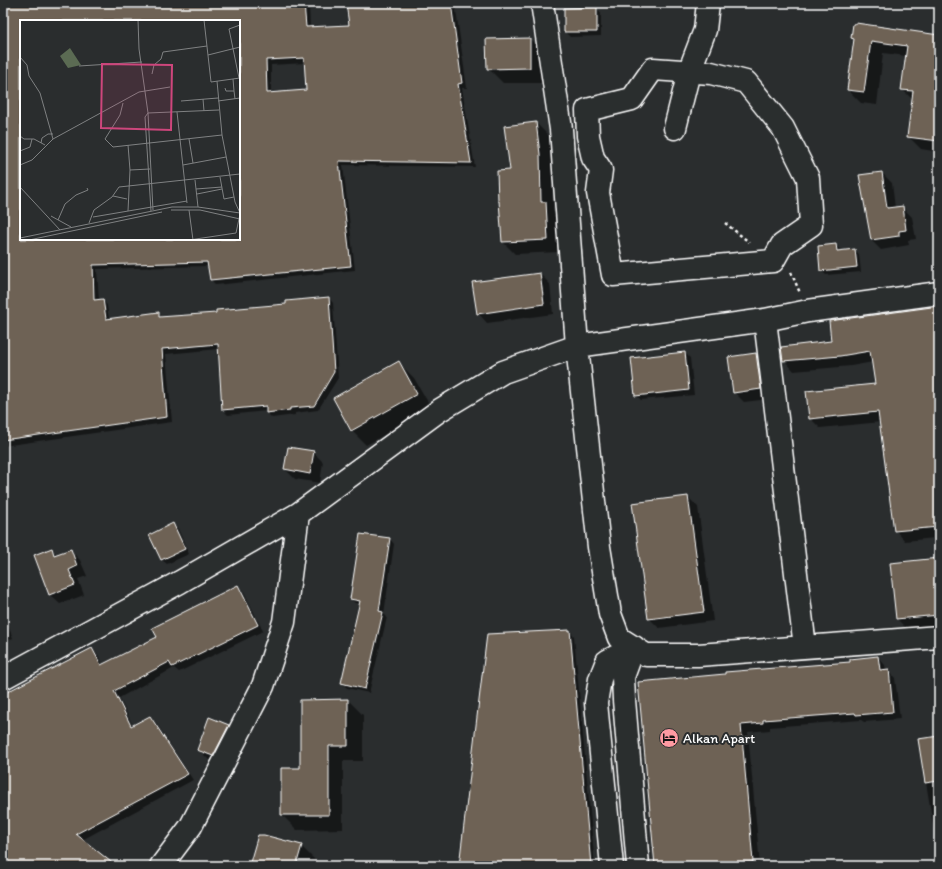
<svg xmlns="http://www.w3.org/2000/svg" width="942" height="869" font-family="Itim,sans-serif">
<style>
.shadow{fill:#0007;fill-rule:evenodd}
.building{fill:#6e6254;stroke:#fff;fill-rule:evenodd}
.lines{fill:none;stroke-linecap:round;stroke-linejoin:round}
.minor-casing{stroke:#fff;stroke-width:25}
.path{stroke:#fff;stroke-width:2.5;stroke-dasharray:3 3;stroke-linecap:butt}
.minor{stroke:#2a2d2e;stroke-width:22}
.labels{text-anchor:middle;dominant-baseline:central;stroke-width:4;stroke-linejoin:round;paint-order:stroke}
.poi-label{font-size:14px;fill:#fff;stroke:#2a2d2e;text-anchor:start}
.inset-road{fill:none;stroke:#7f8182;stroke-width:1}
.view{fill:#ce467c;fill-opacity:0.15;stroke:#ce467c;stroke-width:2}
.inset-edge{fill:none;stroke:#fff;stroke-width:2}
</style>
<rect width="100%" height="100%" fill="#2a2d2e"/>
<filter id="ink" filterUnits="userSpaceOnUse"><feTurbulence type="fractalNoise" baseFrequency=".025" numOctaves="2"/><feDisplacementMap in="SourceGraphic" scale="8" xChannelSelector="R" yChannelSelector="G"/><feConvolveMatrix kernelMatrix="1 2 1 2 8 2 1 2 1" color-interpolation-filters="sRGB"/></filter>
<g filter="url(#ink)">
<path class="shadow" d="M 3,3 L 309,3 L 310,28 L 350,26 L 347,3 L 455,3 L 467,88 L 462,88 L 475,167 L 343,165 L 355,270 L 216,285 L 211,280 L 209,266 L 97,269 L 99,301 L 102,300 L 107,305 L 109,319 L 158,313 L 163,318 L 217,313 L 329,298 L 333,303 L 338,378 L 318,410 L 295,413 L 295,415 L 272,418 L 267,413 L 267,411 L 228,415 L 223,410 L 219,349 L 166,354 L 172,422 L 3,446 ZM 21,21 L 239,21 L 239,239 L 21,239 ZM 306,63 L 307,91 L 271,93 L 271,65 Z
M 596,8 L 601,13 L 601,36 L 570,37 L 565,32 Z
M 939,36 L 939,152 L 921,149 L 909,137 L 913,100 L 902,89 L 906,56 L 883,53 L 877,105 L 861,103 L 848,90 L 855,41 L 852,38 Z
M 530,39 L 544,54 L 545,83 L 503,83 L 488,68 Z
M 536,123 L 549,136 L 552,168 L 553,211 L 558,216 L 560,252 L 515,254 L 503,242 L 501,203 L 498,201 L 511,171 Z
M 882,173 L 892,183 L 895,208 L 902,207 L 912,217 L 916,239 L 908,240 L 909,245 L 881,250 L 871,240 Z
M 836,245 L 841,251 L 854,250 L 859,254 L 861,272 L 826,275 L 821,270 Z
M 540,274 L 550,284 L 553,314 L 487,323 L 478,313 Z
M 939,307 L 939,625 L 907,629 L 897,619 L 937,560 L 935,538 L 905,541 L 895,530 L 881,422 L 820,428 L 810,418 L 876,385 L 873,362 L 851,366 L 794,371 L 784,360 L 833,342 Z
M 685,353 L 690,358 L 694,395 L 641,400 L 636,395 Z
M 756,354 L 766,364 L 770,399 L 744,402 L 734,392 Z
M 399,363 L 414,378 L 432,409 L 366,445 L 351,430 Z
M 313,452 L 323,462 L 320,483 L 295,479 L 285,469 Z
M 688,497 L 698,507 L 713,621 L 659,628 L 649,618 Z
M 173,524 L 178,529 L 189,554 L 167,564 L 162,560 L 150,535 Z
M 390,539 L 394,544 L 384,614 L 387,617 L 369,693 L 347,688 L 342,683 L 360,604 L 355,603 L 351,599 Z
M 51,549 L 57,555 L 70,550 L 80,560 L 87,576 L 78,579 L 84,595 L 60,604 L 50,595 L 35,555 Z
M 238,586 L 244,592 L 263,631 L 179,672 L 174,668 L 119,698 L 133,726 L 150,717 L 156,723 L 193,780 L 82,840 L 114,866 L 3,866 L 3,695 L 92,649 L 98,655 L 103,665 L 158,637 Z
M 3,613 L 13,638 L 3,643 Z
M 570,631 L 574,636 L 595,866 L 460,866 Z
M 878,657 L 885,665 L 886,671 L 888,670 L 895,678 L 900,719 L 864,722 L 861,720 L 770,727 L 770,730 L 748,732 L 760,866 L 656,866 L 639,682 L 851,662 Z
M 348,700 L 363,715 L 363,761 L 343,761 L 343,829 L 297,830 L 282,815 L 300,769 Z
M 228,726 L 238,735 L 223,765 L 208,759 L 198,749 Z
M 939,737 L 939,866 L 916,866 L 916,864 L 939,861 L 919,740 Z
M 259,834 L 301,846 L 316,861 L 315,866 L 250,866 Z"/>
<path class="building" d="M 3,3 L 304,3 L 306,27 L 349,25 L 346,3 L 451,3 L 462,83 L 458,84 L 471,163 L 339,161 L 351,266 L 210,280 L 207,262 L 93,265 L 94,300 L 103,299 L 106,319 L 159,312 L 159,317 L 216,313 L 216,310 L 286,304 L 286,301 L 329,297 L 334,372 L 314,406 L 290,408 L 290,410 L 266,413 L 266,406 L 222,410 L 218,344 L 162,349 L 167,417 L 3,440 ZM 21,21 L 239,21 L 239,239 L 21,239 ZM 304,58 L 306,90 L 267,93 L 266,60 Z
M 597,7 L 597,32 L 564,32 L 564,8 Z
M 856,23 L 939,35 L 939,141 L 907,137 L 913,91 L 901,90 L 907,46 L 871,41 L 864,92 L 847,90 L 854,39 L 851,38 L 853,24 Z
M 530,38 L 530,68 L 487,69 L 486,39 Z
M 536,122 L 540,154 L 541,202 L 546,202 L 548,240 L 502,242 L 499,201 L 498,201 L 497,171 L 510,170 L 504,126 Z
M 882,172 L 887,208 L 903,206 L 906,230 L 899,231 L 899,236 L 871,240 L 859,175 Z
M 836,244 L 837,251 L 855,249 L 857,267 L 820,271 L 818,246 Z
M 540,273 L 544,304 L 477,314 L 472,282 Z
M 939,306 L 939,527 L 894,531 L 878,412 L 809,419 L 806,391 L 875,384 L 870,351 L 840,356 L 783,361 L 781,347 L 831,341 L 829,321 Z
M 685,352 L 689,390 L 635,396 L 631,358 Z
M 756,353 L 761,389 L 733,393 L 728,357 Z
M 399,361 L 417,394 L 351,431 L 333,398 Z
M 288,447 L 314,451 L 310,474 L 284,469 Z
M 688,496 L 704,612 L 648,619 L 632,503 Z
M 173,523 L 185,549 L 161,560 L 149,535 Z
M 360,534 L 390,538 L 379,611 L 383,612 L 365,689 L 341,683 L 360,601 L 350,599 Z
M 52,548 L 54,555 L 71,549 L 77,566 L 69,570 L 75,585 L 49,595 L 34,555 Z
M 939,558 L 939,615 L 896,619 L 890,563 Z
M 238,585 L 258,625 L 172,667 L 169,662 L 114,691 L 131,726 L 150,716 L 188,774 L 76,834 L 116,866 L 3,866 L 3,694 L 92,648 L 101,665 L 157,637 L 152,628 Z
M 570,630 L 591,866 L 459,866 L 487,634 Z
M 878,656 L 880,670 L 889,669 L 893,712 L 856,715 L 855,713 L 763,720 L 763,723 L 741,725 L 753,862 L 706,866 L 655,866 L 638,682 L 725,674 L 725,672 L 850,662 L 850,659 Z
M 348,699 L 348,746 L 329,746 L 329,815 L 281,815 L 281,768 L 300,768 L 300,700 Z
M 209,717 L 229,725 L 213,756 L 197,750 Z
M 939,736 L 939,781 L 925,783 L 918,739 Z
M 258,835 L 264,835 L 302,845 L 296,866 L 249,866 Z"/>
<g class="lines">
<defs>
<path id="minor" d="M 542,3 L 561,129 L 577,346 L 599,547 L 610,614 L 619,638 L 646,655 L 698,655 L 939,637
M 653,69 L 711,73 L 746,82 L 783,128 L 808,178 L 811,225 L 782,245 L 773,261 L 613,275 L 598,193 L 601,170 L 593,158 L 588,136 L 587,110 L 632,99 Z
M 675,128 L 689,72 L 705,30 L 708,3
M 765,320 L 805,647
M 634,647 L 623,677 L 624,700 L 638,866
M 3,678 L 180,582 L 298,514 L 440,410 L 503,372 L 577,346 L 765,320 L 808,311 L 939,293
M 161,866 L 191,826 L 263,686 L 284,622 L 298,514
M 612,866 L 596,703 L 600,679 L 607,661 L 634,647"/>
</defs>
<use href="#minor" class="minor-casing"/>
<path class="path" d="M 725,223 L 749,242
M 791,272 L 800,293"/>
<use href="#minor" class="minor"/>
</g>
</g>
<defs>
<symbol id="hotel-disc" viewBox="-11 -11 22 22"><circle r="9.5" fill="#ff9aa2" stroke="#2a2d2e"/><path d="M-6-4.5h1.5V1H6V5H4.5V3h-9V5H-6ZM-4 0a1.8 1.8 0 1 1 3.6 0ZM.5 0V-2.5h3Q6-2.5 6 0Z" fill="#111"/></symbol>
</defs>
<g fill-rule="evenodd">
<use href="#hotel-disc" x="658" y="727" width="22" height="22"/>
</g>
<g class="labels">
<g class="poi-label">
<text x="683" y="738">Alkan Apart</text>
</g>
</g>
<g transform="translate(20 20)">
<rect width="220" height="220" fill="#2a2d2e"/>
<path d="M 50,28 L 61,45 L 48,48 L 40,36 Z" fill="#5b6b53"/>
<path class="inset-road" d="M 118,0 L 119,29 L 128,93 L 133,190M 184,0 L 191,62 L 220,58M 188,35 L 220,27M 0,37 L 7,45 L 9,56 L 20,73 L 33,119M 59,46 L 122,42M 132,54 L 134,45 L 141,39 L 143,32 L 187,26M 219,58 L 209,9 L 220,5M 213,59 L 214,71M 197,61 L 202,115 L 215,182 L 220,193M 205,68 L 206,71 L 214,71 L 215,79M 183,79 L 184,91M 161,81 L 198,78M 198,81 L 220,78M 103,83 L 100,95 L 85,119 L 93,127 L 202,115M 157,92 L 167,183M 128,93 L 125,97 L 131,191M 128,93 L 199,90M 0,116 L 4,119 L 14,119 L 25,125M 169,119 L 173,143M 21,123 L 22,118 L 28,114 L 33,114M 108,125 L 110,150 L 130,149M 0,131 L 10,127 L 12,119M 0,145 L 12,140 L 33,119 L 119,72 L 150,67M 163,145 L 206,137M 200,157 L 204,179 L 214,177M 175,160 L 178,187M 0,167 L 40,210M 176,169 L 202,167M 177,174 L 202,169M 93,176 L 107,179M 151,190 L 180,190 L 220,199M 169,190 L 173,220M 108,191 L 110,150M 31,196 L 51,207M 73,197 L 167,181M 38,200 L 45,184 L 56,175 L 68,170 L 67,168M 69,203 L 74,190 L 92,177 L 99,167 L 220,154M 0,218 L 152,187 L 178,187 L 220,193M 9,220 L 142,192M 169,220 L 216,213 L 220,194"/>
<path class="view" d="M 82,44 L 152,45 L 151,110 L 81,108 Z"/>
<rect width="220" height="220" class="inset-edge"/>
</g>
<rect width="942" height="869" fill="none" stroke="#2a2d2e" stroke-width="16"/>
<rect x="8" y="8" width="926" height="853" fill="none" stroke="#fff" stroke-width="1.5" filter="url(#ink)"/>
</svg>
